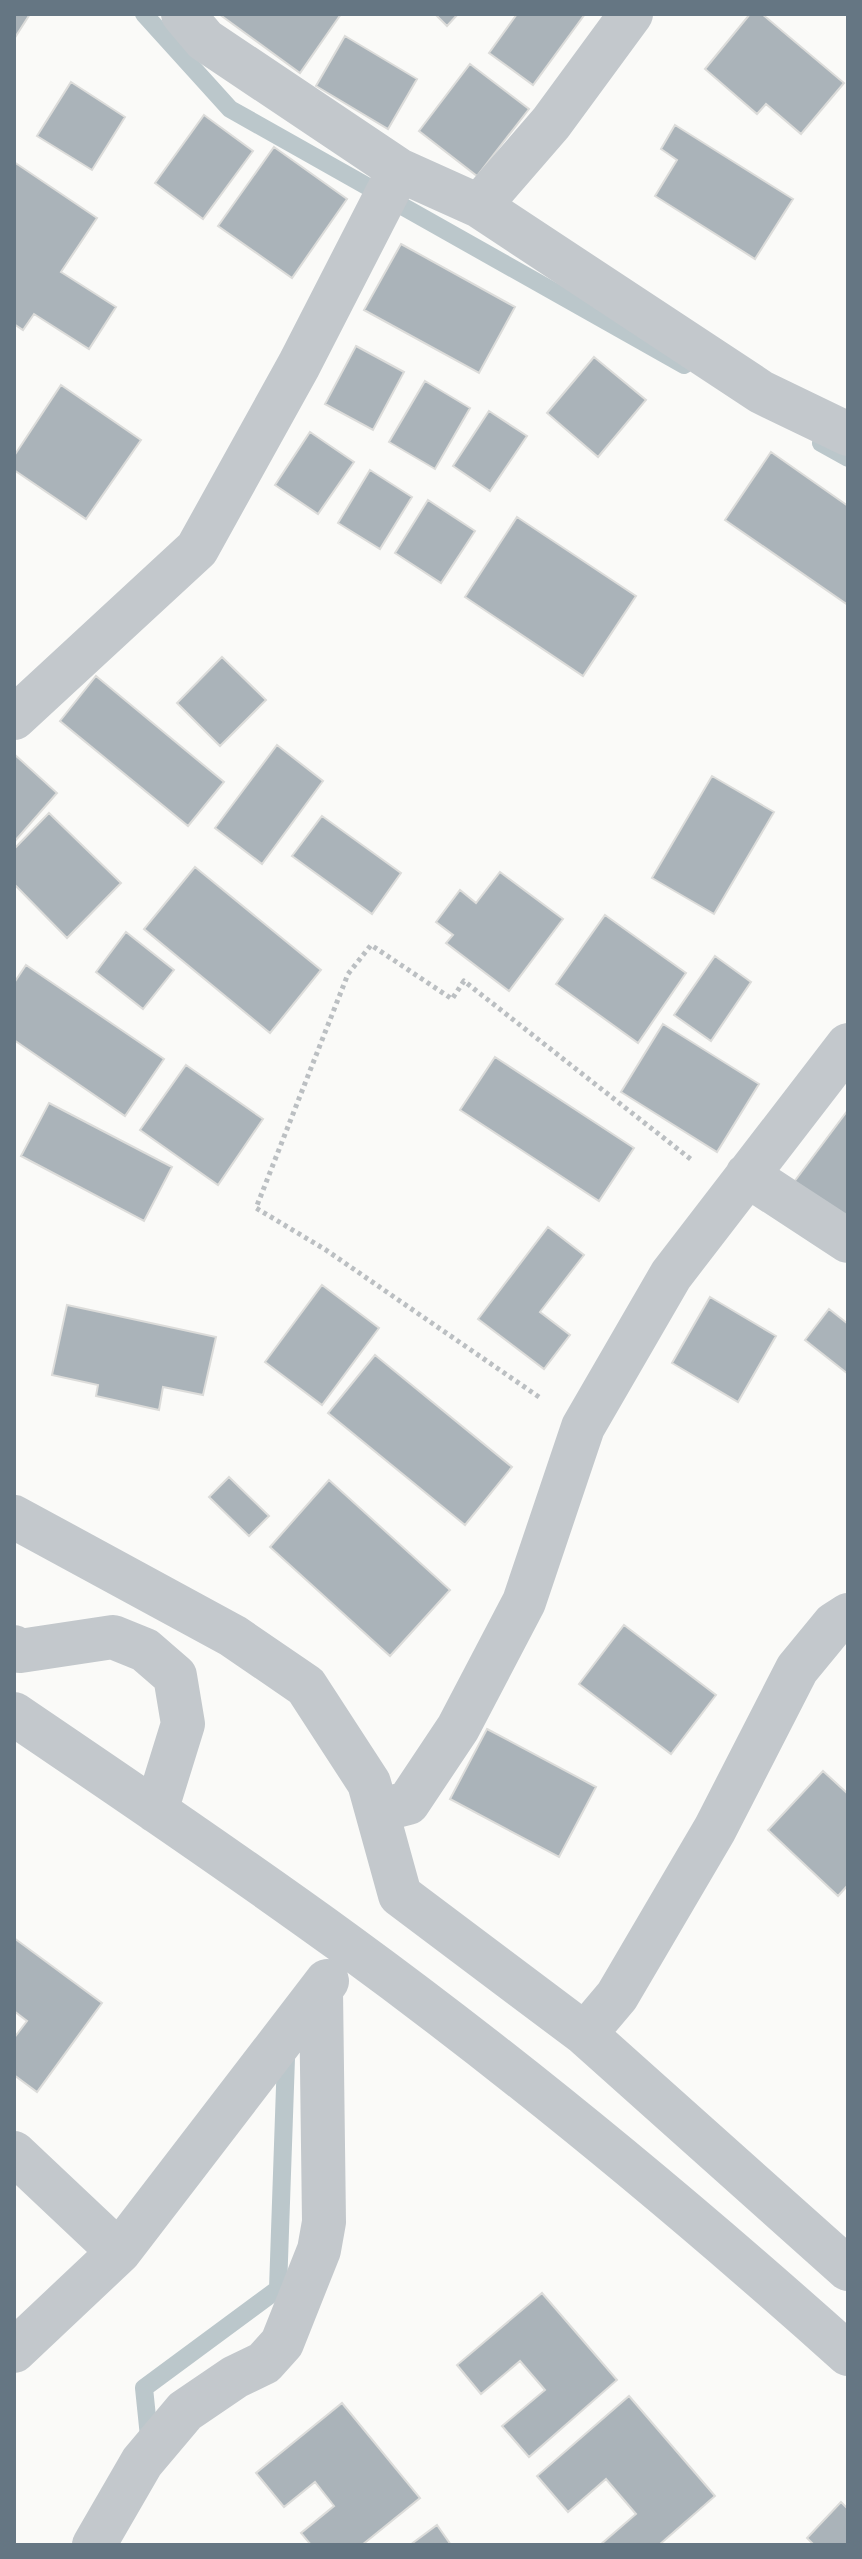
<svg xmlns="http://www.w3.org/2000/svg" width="862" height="2559" font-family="'Golos Text',sans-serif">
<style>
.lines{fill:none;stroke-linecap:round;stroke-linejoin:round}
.stream{stroke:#bbc7cb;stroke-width:18}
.building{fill:#aab3b9;stroke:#dcdcda;stroke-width:2}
.path{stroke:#bbbfc2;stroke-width:5;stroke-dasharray:4 4;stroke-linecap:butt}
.minor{stroke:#c3c8cc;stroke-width:44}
</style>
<rect width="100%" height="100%" fill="#fafaf8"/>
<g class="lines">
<path class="stream" d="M 144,14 L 230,109 L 684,365
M 821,443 L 848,458
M 150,2446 L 144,2388 L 278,2289 L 286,2058"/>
</g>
<path class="building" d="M 14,14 L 30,14 L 14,39 Z
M 219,14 L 341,14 L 300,73 Z
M 435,14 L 458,14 L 447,26 Z
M 517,14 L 585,14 L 533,85 L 489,53 Z
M 750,14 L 762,14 L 844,83 L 801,134 L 766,104 L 757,114 L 705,69 Z
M 345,36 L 417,79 L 388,129 L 316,86 Z
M 470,64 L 529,109 L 477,176 L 419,131 Z
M 71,82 L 125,117 L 92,170 L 37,136 Z
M 204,115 L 253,151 L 203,219 L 155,183 Z
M 675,125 L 793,199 L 755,259 L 655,196 L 677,160 L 661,149 Z
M 274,147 L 347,199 L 292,278 L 218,226 Z
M 14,162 L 97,218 L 61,272 L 116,307 L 89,349 L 34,314 L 23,330 L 14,324 Z
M 401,244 L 515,307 L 479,373 L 364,310 Z
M 356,346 L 404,372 L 373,430 L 325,404 Z
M 594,357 L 646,400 L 598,457 L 547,413 Z
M 425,381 L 470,408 L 435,469 L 389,442 Z
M 61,385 L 141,440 L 86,519 L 14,470 L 14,456 Z
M 489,411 L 527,436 L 490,491 L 453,466 Z
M 310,432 L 354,462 L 318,514 L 275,485 Z
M 771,452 L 848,506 L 848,605 L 725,520 Z
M 370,470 L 412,497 L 380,549 L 338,523 Z
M 428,500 L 475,531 L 441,583 L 395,553 Z
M 517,517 L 636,596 L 583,676 L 465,597 Z
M 222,657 L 266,700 L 220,746 L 177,703 Z
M 96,676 L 224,782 L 188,826 L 60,721 Z
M 277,745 L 323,781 L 262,864 L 215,828 Z
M 14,754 L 57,793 L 14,842 Z
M 712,776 L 774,812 L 714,914 L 652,878 Z
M 49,813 L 121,883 L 67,938 L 14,884 L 14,849 Z
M 322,816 L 401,873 L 372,914 L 292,856 Z
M 195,867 L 321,970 L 270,1033 L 144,929 Z
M 500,872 L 563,919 L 509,991 L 446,943 L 453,935 L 436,922 L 460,890 L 476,903 Z
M 605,915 L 686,973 L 638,1043 L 556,984 Z
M 126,932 L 174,970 L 143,1009 L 96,972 Z
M 715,956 L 751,982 L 711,1041 L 674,1015 Z
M 26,965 L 164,1059 L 125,1116 L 14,1040 L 14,983 Z
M 663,1024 L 759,1084 L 717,1152 L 621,1092 Z
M 495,1057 L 634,1148 L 599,1201 L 460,1110 Z
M 186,1065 L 263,1119 L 218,1185 L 140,1130 Z
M 49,1103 L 172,1167 L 144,1221 L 21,1156 Z
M 848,1110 L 848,1223 L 794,1182 Z
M 548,1227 L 584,1255 L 540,1312 L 570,1335 L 544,1369 L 478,1319 Z
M 322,1285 L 379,1328 L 322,1405 L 265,1362 Z
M 710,1297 L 776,1336 L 738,1402 L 672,1363 Z
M 67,1305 L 216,1337 L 203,1395 L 163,1387 L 159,1410 L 96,1396 L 98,1385 L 52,1375 Z
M 829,1309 L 848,1324 L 848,1374 L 805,1340 Z
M 375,1355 L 512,1467 L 465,1525 L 328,1413 Z
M 229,1477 L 269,1516 L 249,1536 L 209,1497 Z
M 329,1480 L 450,1590 L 390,1656 L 270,1547 Z
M 624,1625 L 716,1695 L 671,1754 L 579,1684 Z
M 487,1729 L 596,1787 L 559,1857 L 450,1799 Z
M 823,1771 L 848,1794 L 848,1885 L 838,1896 L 768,1830 Z
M 14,1938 L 102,2003 L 37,2092 L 14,2075 L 14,2038 L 27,2021 L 14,2011 Z
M 542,2293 L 617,2380 L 529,2457 L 502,2426 L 545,2390 L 520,2361 L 481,2394 L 457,2365 Z
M 629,2396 L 715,2496 L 659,2545 L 600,2545 L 636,2514 L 606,2479 L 568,2512 L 537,2476 Z
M 342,2403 L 420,2498 L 362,2545 L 311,2545 L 301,2533 L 334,2506 L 315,2482 L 284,2507 L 256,2473 Z
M 841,2502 L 848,2509 L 848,2545 L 814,2545 L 807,2538 Z
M 437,2525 L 451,2545 L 410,2545 Z"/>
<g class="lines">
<path class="path" d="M 539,1397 L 326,1250 L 256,1208 L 348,974 L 371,945 L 452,999 L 464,981 L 693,1161"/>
<path class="minor" d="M 183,14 L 205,40 L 399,170 L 479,206 L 761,392 L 848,434
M 479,206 L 551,123 L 631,14
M 14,718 L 197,549 L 299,365 L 399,170
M 747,1175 L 848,1241
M 14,1517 L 233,1636 L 306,1686 L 369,1783 L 400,1895 L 585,2034 L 848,2269
M 14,1647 L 20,1651 L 113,1637 L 145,1650 L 175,1676 L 183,1724 L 156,1811
M 14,1714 C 126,1790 238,1866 347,1945 C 521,2072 687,2210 848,2354
M 377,1811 L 408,1803 L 458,1728 L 524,1602 L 583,1427 L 671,1275 L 848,1045
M 585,2034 L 617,1996 L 715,1829 L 797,1669 L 834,1624 L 848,1615
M 14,2153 L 119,2252
M 14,2351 L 119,2252 L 327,1981
M 94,2545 L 142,2462 L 185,2411 L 235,2377 L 264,2363 L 282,2343 L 319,2250 L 324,2222 L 321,1991"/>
</g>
<rect width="862" height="2559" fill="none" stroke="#657683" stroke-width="32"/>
</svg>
